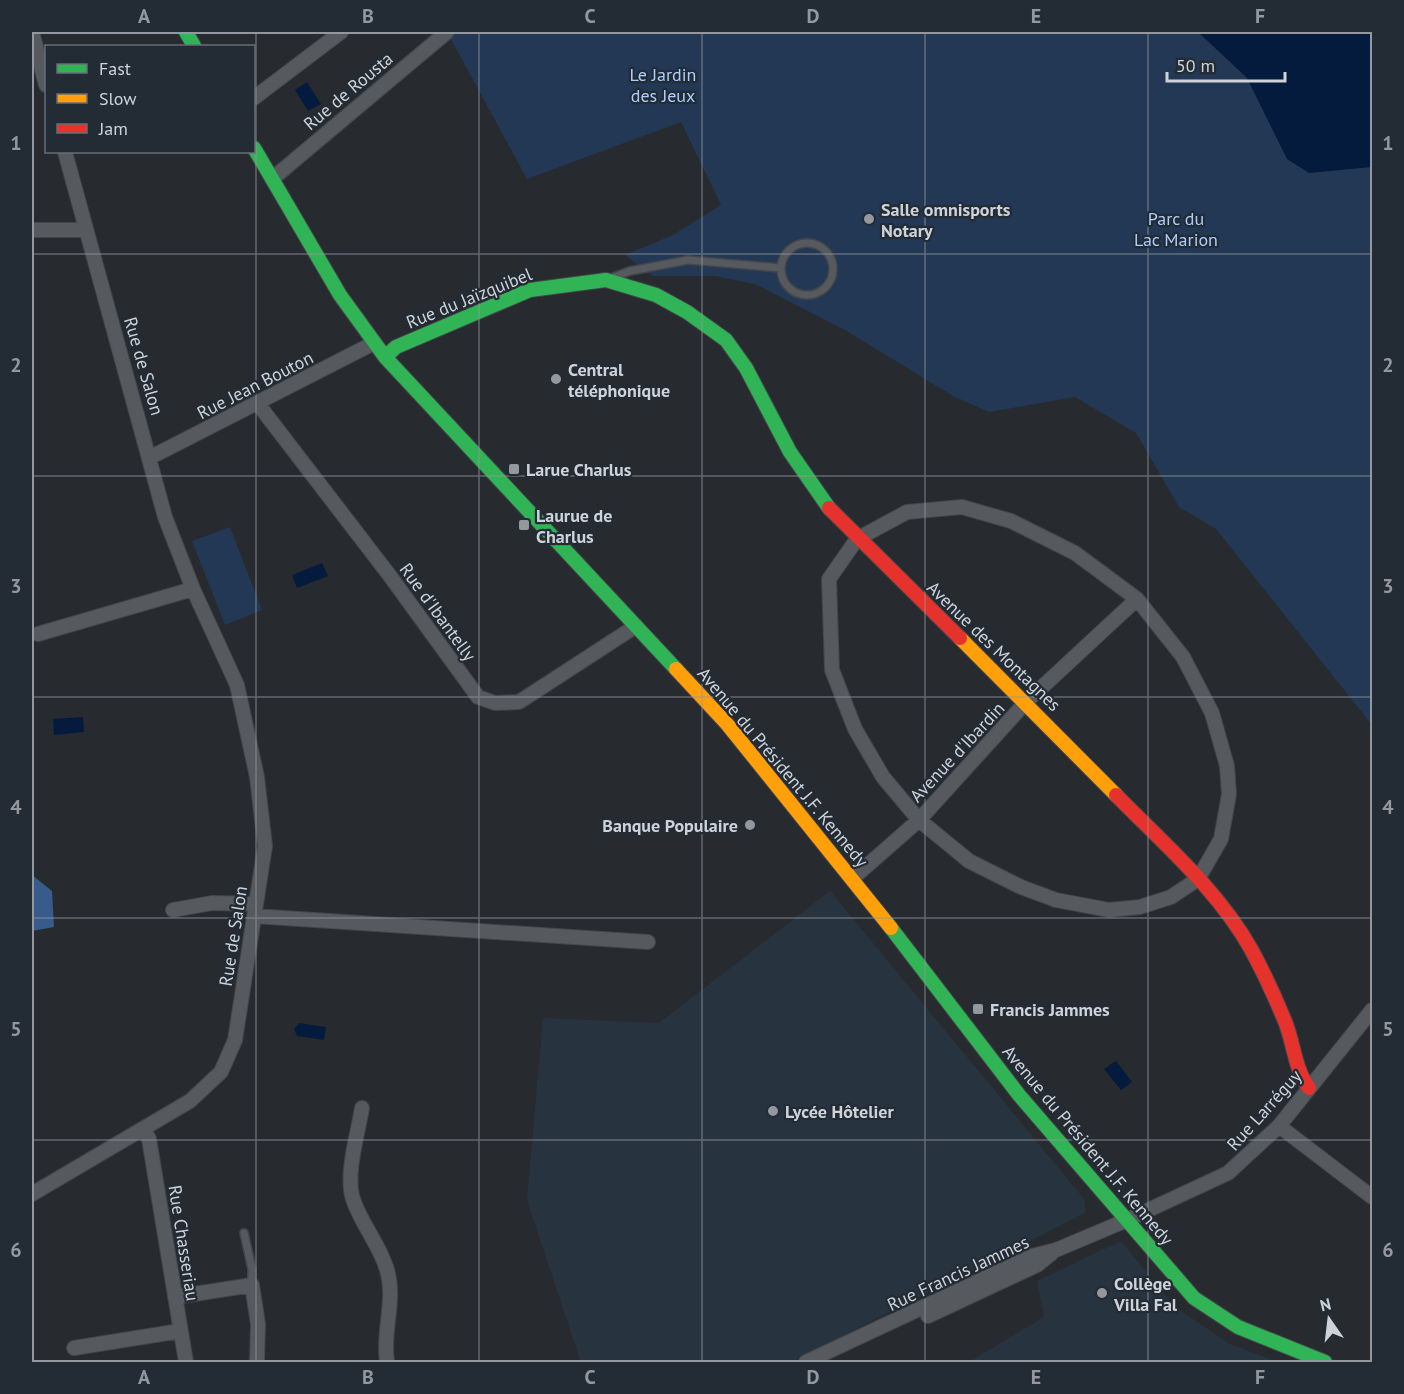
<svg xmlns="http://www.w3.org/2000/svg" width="1404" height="1394" font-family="'PT Sans',sans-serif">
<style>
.built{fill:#283340}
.green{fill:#223854}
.forest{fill:#375c8c}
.water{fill:#041b3d}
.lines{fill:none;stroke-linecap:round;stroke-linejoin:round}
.lane-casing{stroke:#42464a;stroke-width:10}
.street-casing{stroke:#42464a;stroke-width:16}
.fast-casing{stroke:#42464a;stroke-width:16}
.slow-casing{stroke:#42464a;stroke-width:16}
.jam-casing{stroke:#42464a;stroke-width:16}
.lane{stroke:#56595e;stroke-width:7}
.street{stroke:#56595e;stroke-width:14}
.fast{stroke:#30b455;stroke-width:14}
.slow{stroke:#ff9f0a;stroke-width:14}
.jam{stroke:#e5322d;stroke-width:14}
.grid{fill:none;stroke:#94989e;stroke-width:1.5;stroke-opacity:0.55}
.poi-dot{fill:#94989e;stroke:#232b34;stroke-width:2}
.labels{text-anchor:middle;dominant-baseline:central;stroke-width:4.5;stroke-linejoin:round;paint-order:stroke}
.park-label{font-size:18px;fill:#aacfff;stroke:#232b34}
.street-label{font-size:18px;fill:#ced3da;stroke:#232b34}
.poi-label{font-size:18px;font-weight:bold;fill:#ced3da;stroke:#232b34;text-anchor:start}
.neatline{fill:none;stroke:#94989e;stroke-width:2}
.grid-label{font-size:20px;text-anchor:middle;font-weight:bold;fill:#94989e}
</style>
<rect width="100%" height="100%" fill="#272b30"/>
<path class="built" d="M 830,891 L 1085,1200 L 1085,1213 L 791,1362 L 581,1362 L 527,1200 L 543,1018 L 659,1023 Z
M 1121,1241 L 1174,1306 L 1228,1343 L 1277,1362 L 969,1362 L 1044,1317 L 1037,1281 Z"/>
<path class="green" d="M 447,32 L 1372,32 L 1372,725 L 1216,529 L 1179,507 L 1136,433 L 1075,397 L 989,412 L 953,396 L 845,330 L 755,284 L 715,276 L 653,276 L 625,255 L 673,235 L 721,205 L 681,122 L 527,179 Z
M 230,527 L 262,610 L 225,625 L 192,541 Z"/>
<path class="forest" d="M 32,875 L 52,891 L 54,927 L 32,931 Z"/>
<path class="water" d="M 1198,32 L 1372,32 L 1372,167 L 1309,173 L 1287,159 L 1247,78 Z
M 307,82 L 321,104 L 308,111 L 295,90 Z
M 322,563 L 328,576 L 297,588 L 292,575 Z
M 83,717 L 84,732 L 54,735 L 53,719 Z
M 299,1023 L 326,1027 L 324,1040 L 297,1036 L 294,1029 Z
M 1116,1061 L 1132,1082 L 1121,1090 L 1104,1069 Z"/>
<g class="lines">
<defs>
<path id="lane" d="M781 269a26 26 0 1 1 52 0a26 26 0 1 1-52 0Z
M 614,277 L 630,271 L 688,260 L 781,268
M 244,1233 L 252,1269 L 252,1285"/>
<path id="street" d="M 32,32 L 46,85
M 254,98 L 341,32
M 272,179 L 447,32
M 32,230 L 86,230
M 258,404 L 390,576 L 478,697 L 495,703 L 519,702 L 636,626
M 151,457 L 374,343
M 962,507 L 1011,521 L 1075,553 L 1137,599 L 1183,657 L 1212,713 L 1227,766 L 1229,794 L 1221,839 L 1198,879 L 1171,897 L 1140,907 L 1109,910 L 1056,900 L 1021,887 L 969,861 L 919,820 L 883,777 L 855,729 L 832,670 L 829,579 L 857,539 L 907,512 Z
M 38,634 L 193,589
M 853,878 L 919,820 L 1026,702 L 1137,599
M 173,910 L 212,903 L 256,904
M 254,916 L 648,942
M 362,1108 C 358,1133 345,1175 353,1199 C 361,1224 380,1245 387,1270 C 396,1301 382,1332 387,1362
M 1279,1126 L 1372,1197
M 144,1130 L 149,1139 L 186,1362
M 32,1194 L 190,1101 L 221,1072 L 235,1040 L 265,846 L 257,777 L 237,685 L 193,589 L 165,517 L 65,152
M 175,1297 L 252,1285 L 258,1324 L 257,1362
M 928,1316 L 1037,1265 L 1052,1253
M 74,1348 L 180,1331
M 806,1362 L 1032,1256 L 1056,1250 L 1127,1220 L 1228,1173 L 1279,1126 L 1372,1010"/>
<path id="fast" d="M 186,32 L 194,46
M 254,148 L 340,295 L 385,357 L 676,669
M 385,357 L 396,347 L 530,290 L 606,280 L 656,295 L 687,312 L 726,340 L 746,368 L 790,452 L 829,508
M 891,928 L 1019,1095 L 1194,1298 L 1238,1327 L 1325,1362"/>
<path id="slow" d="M 960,638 L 1116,795
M 676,669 L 727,724 L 891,928"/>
<path id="jam" d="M 829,508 L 960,638
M 1116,795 C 1163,843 1218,890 1251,949 C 1264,973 1276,999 1286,1024 C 1294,1045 1295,1070 1309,1088"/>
</defs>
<use href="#lane" class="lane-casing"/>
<use href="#street" class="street-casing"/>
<use href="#fast" class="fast-casing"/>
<use href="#slow" class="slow-casing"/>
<use href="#jam" class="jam-casing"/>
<use href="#lane" class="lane"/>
<use href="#street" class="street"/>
<use href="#fast" class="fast"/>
<use href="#slow" class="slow"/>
<use href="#jam" class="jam"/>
</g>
<path class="grid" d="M 256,32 L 256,1362M 479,32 L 479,1362M 702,32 L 702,1362M 925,32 L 925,1362M 1148,32 L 1148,1362M 32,254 L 1372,254M 32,476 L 1372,476M 32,697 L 1372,697M 32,918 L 1372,918M 32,1140 L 1372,1140"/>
<g class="poi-dot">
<circle cx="869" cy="219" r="6"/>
<circle cx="556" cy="379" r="6"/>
<rect x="508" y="463" width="12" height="12" rx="3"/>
<rect x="518" y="519" width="12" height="12" rx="3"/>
<circle cx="750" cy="825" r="6"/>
<rect x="972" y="1003" width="12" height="12" rx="3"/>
<circle cx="773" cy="1111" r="6"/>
<circle cx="1102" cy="1293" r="6"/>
</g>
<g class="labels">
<g class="park-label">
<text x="663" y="74">Le Jardin<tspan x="663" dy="21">des Jeux</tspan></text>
<text x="1176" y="218">Parc du<tspan x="1176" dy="21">Lac Marion</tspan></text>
</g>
<g class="street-label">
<text transform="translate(348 91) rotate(-40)">Rue de Rousta</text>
<text transform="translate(469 298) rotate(-22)">Rue du Jaïzquibel</text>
<text transform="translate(144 366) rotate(74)">Rue de Salon</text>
<text transform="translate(255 385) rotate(-27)">Rue Jean Bouton</text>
<text transform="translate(438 612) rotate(54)">Rue d'Ibantelly</text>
<text transform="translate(994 646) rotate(44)">Avenue des Montagnes</text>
<text transform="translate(957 752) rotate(-47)">Avenue d'Ibardin</text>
<text transform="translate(783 767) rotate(50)">Avenue du Président J.F. Kennedy</text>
<text transform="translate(233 936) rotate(-81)">Rue de Salon</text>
<text transform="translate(1264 1110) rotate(-48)">Rue Larréguy</text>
<text transform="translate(1088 1145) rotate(50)">Avenue du Président J.F. Kennedy</text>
<text transform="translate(184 1243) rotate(81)">Rue Chasseriau</text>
<text transform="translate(958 1273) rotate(-25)">Rue Francis Jammes</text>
</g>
<g class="poi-label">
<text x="881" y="209">Salle omnisports<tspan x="881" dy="21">Notary</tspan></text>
<text x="568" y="369">Central<tspan x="568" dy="21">téléphonique</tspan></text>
<text x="526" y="469">Larue Charlus</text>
<text x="536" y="515">Laurue de<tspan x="536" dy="21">Charlus</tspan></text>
<text x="738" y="825" text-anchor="end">Banque Populaire</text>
<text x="990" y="1009">Francis Jammes</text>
<text x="785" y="1111">Lycée Hôtelier</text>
<text x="1114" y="1283">Collège<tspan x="1114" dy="21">Villa Fal</tspan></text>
</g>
</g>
<rect width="1404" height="1394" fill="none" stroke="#232b34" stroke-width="66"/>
<rect x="45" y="45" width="210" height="108" fill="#232b34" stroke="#676e76" stroke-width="1.5"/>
<rect x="57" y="64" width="30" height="9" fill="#30b455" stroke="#676e76" stroke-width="1.5"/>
<text x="99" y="75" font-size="18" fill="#ced3da">Fast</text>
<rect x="57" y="94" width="30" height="9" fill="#ff9f0a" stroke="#676e76" stroke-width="1.5"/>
<text x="99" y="105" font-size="18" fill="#ced3da">Slow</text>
<rect x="57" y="124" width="30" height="9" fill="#e5322d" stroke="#676e76" stroke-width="1.5"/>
<text x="99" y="135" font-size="18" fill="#ced3da">Jam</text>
<g transform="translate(1329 1319) rotate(346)" stroke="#232b34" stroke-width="4.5" paint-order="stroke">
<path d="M0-4.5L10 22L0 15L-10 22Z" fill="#ced3da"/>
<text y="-9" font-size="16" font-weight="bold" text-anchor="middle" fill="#ced3da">N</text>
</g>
<path d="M1167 72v9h118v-9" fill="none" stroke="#ced3da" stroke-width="3"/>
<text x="1176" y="72" font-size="18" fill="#ced3da" stroke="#232b34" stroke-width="4.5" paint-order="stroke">50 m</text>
<rect x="33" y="33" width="1338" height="1328" class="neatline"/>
<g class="grid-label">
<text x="144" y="23">A</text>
<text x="368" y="23">B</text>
<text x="590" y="23">C</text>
<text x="813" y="23">D</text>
<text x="1036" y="23">E</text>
<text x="1260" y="23">F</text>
<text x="16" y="150">1</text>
<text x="1388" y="150">1</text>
<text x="16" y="372">2</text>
<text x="1388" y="372">2</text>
<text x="16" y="593">3</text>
<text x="1388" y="593">3</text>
<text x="16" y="814">4</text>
<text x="1388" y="814">4</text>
<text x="16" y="1036">5</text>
<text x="1388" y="1036">5</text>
<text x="16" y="1257">6</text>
<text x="1388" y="1257">6</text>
<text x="144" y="1384">A</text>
<text x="368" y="1384">B</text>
<text x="590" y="1384">C</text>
<text x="813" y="1384">D</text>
<text x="1036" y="1384">E</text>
<text x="1260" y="1384">F</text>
</g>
</svg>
